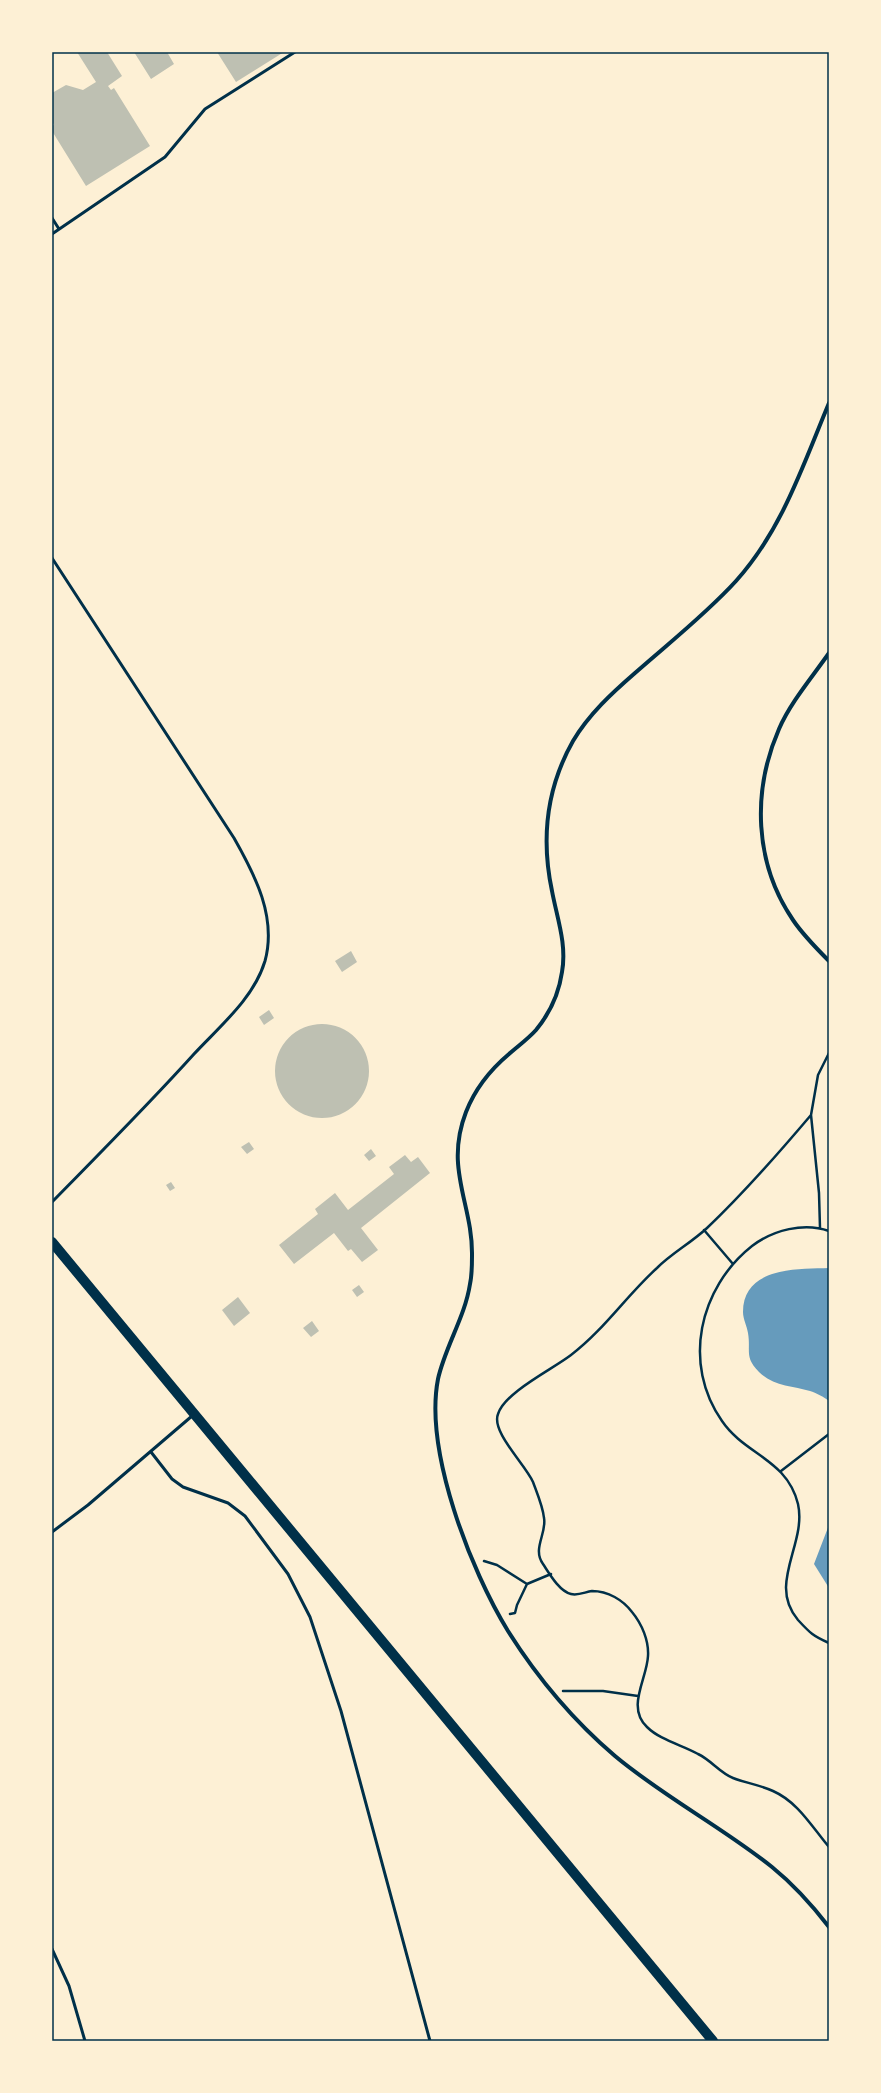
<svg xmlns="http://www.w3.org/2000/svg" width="881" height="2093" font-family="Bitter,serif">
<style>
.water{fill:#669bbc}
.building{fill:#bec0b2}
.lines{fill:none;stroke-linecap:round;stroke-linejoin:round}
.path{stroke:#003049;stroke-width:2.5}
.service{stroke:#003049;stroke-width:3}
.minor{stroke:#003049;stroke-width:4}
.primary{stroke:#003049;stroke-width:10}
.neatline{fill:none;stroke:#003049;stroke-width:1.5}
</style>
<rect width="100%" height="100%" fill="#fdf0d5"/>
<path class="water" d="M 829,1268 L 829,1401 C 824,1397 816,1393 810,1391 C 793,1386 773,1386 759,1372 C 744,1357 751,1351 748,1333 C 747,1326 743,1319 743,1312 C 743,1267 797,1269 829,1268 Z
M 829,1525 L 829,1588 L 814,1564 Z"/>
<path class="building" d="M 77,52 L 107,52 L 122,76 L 108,86 L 111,90 L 114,88 L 150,146 L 86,186 L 52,131 L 52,126 L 54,125 L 52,121 L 52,93 L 66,85 L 83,90 L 96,82 Z
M 134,52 L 167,52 L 174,64 L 151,79 Z
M 217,52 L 284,52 L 236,82 Z
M 351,951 L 357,962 L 342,972 L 335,961 Z
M 269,1010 L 274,1018 L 264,1025 L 259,1017 Z
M275 1071a47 47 0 1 1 94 0a47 47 0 1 1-94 0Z
M 249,1142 L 254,1149 L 247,1154 L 241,1147 Z
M 371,1149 L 376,1156 L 369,1161 L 364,1155 Z
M 405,1155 L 411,1162 L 418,1157 L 430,1173 L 361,1228 L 378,1250 L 362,1262 L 351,1249 L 348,1251 L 334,1233 L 294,1264 L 279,1245 L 318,1214 L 315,1209 L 335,1193 L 348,1210 L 394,1174 L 389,1167 Z
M 171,1182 L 175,1188 L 170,1191 L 166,1185 Z
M 359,1285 L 364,1292 L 357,1297 L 352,1290 Z
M 238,1297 L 250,1313 L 234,1326 L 222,1310 Z
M 312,1321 L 319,1331 L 311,1337 L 303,1328 Z"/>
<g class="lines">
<path class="path" d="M 811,1115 C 778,1154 744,1193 707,1228 C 691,1243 672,1253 657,1268 C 627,1295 604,1330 571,1355 C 553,1369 505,1392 498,1414 C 491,1432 525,1464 533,1482 C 537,1493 543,1507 544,1518 C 547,1533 532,1549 543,1564 C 549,1573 559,1591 571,1594 C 578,1596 585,1592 592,1591 C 608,1591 623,1600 632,1612 C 642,1624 649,1641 648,1656 C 647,1679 626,1707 647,1727 C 660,1740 682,1745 698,1754 C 711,1760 720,1773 733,1778 C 746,1783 760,1785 773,1791 C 798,1802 812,1827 829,1847
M 820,1228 L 819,1193 L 811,1115 L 818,1075 L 829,1053
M 704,1230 L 733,1264
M 829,1231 C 804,1222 773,1230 752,1246 C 699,1288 682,1364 722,1421 C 745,1455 787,1459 798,1504 C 807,1544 767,1584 798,1620 C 810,1633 813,1636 829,1643
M 781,1471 L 829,1434
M 484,1561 L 497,1565 L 527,1584
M 510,1614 L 515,1613 L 517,1605 L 527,1584 L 551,1574
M 563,1691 L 603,1691 L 638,1696"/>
<path class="service" d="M 52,218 L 59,229
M 52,234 L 165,157 L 205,109 L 295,52
M 52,558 L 234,838 C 255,875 277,917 265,961 C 254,998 220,1026 194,1054 C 148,1105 100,1153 52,1202
M 151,1452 L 172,1479 L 183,1487 L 228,1503 L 245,1516 L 288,1574 L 310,1617 L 341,1711 L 430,2041
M 52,1532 L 88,1505 L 192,1416
M 52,1949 L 69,1986 L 85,2041"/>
<path class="minor" d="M 829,403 C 803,465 782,530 736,581 C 706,614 669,643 635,673 C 612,693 589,714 573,741 C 547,787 541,839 552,891 C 557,918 567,944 562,972 C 559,993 550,1013 536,1030 C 528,1039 518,1046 509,1054 C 490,1070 475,1089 466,1112 C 444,1169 473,1204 472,1256 C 472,1265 472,1275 470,1284 C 465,1317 445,1347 438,1379 C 424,1451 471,1571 508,1631 C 537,1677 574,1721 615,1756 C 664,1797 722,1827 772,1867 C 793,1884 812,1905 829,1927
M 829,653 C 813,676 790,703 779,729 C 752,791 754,863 793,920 C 803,935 816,948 829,961"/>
<path class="primary" d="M 52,1242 L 713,2041"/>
</g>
<rect width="881" height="2093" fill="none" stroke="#fdf0d5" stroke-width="106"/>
<rect x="53" y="53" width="775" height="1987" class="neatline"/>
</svg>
